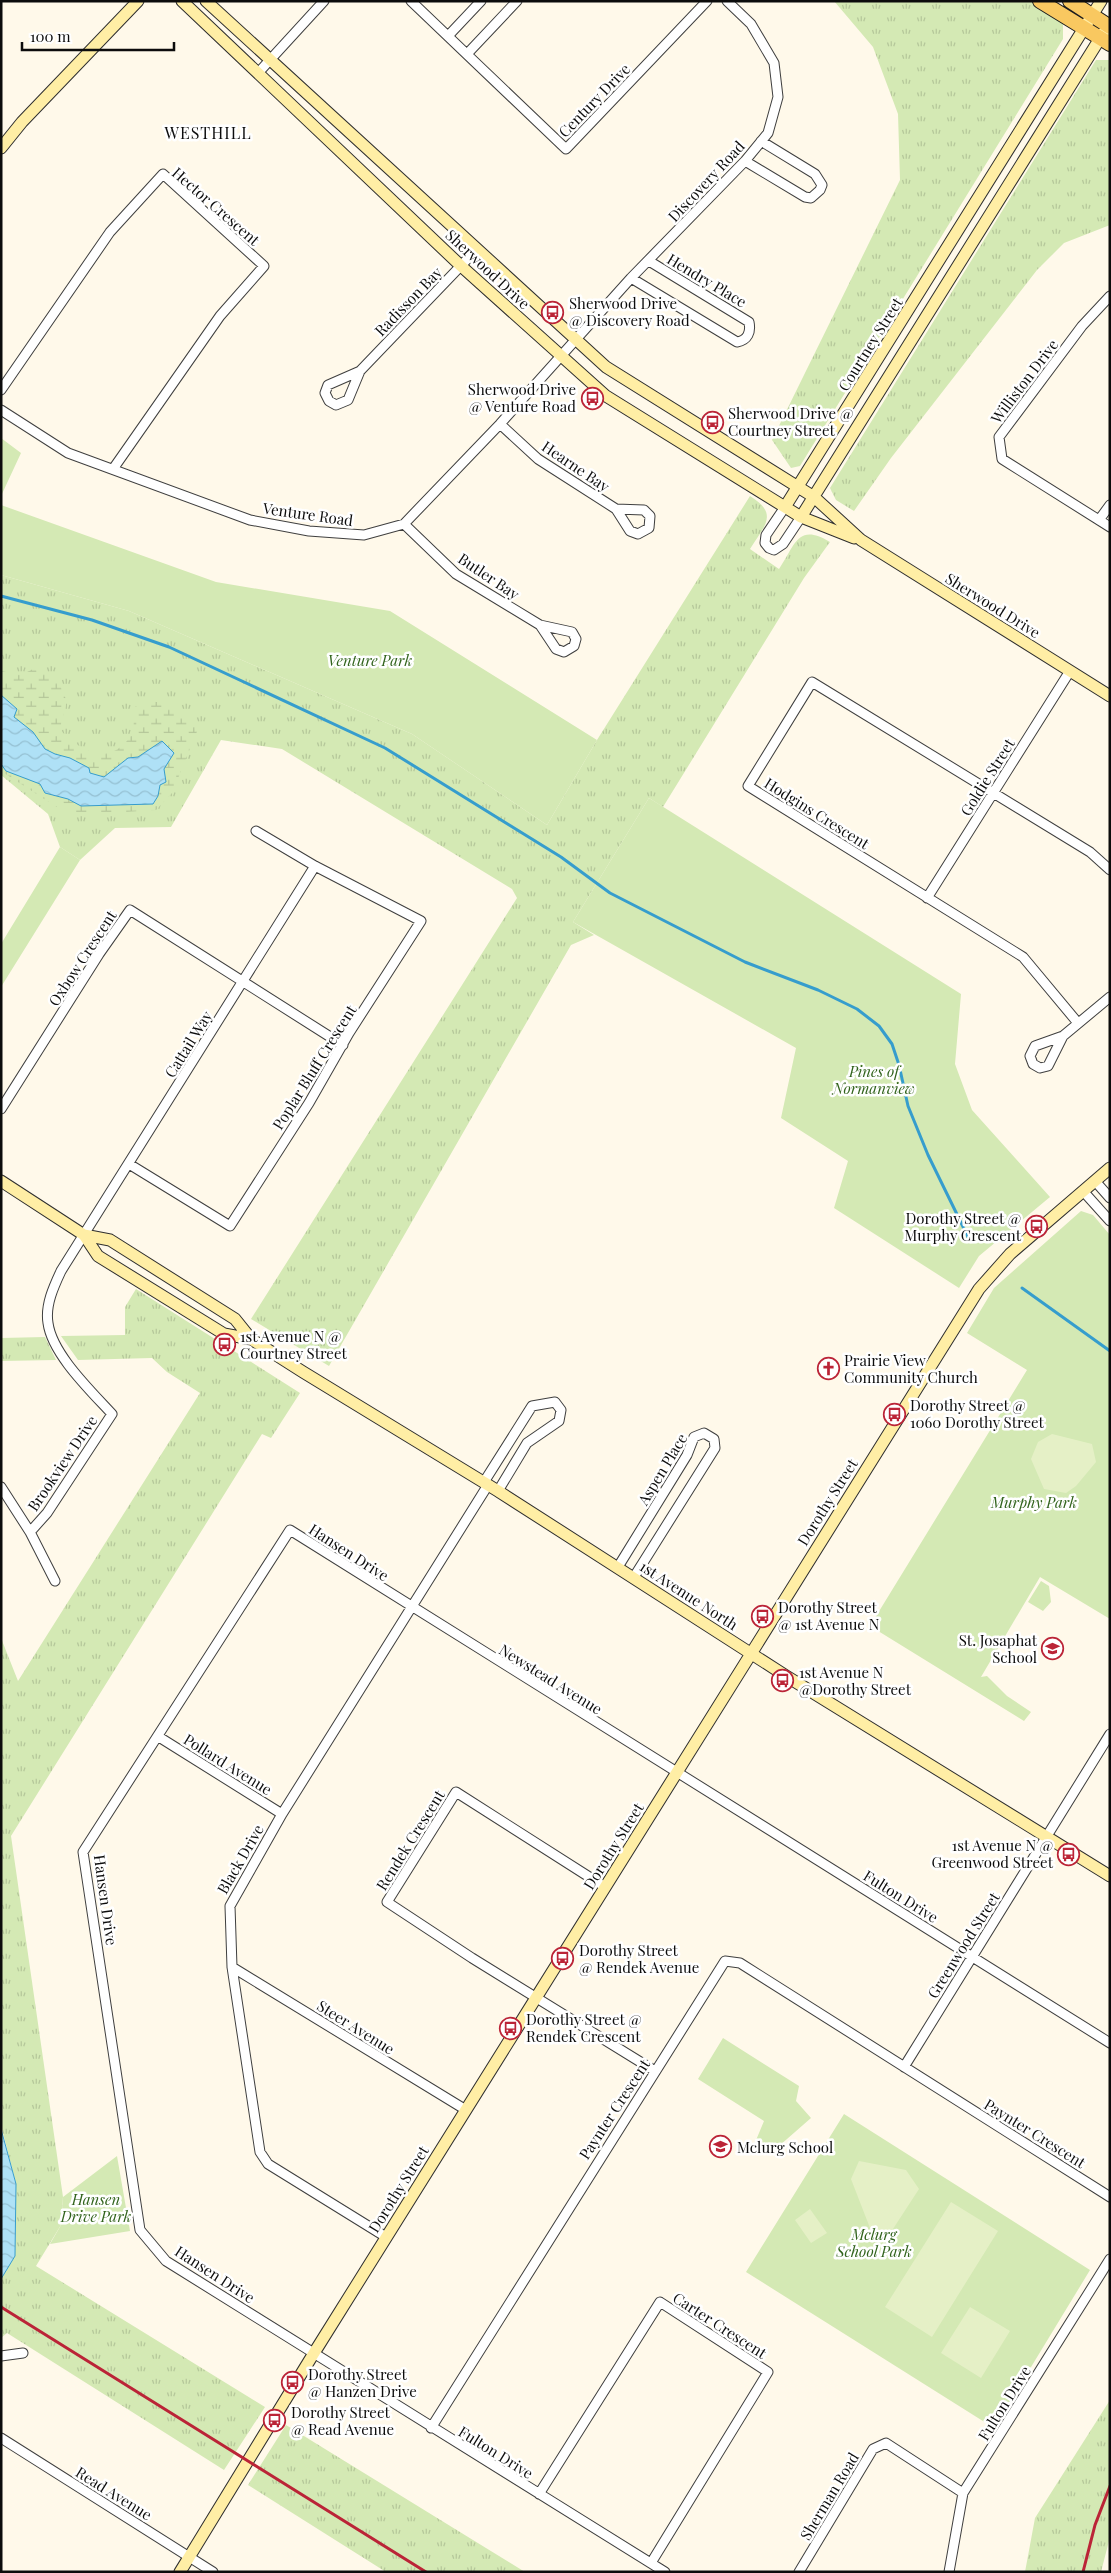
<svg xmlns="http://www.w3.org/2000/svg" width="1111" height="2573" font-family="'Playfair Display',serif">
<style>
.grass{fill:url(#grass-tufts)}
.wetland{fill:url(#wetland-marsh)}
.park{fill:#d4e9b4}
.pitch{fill:#e5f0c6}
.water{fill:url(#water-waves);stroke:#369dcd}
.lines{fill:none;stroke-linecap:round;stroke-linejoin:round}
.stream{stroke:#369dcd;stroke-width:3}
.street-casing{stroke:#3f3f3f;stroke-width:11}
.secondary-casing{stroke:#2e2e2e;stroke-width:13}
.primary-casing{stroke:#1d1d1d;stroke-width:16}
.street{stroke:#fff;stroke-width:9}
.secondary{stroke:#ffeea5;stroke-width:11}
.primary{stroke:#f9c860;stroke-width:14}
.rail{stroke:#bb2437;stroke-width:3}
.labels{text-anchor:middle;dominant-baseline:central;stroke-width:5;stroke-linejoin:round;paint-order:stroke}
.street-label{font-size:15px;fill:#0c0c0c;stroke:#fff}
.poi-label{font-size:15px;fill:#0c0c0c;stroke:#fff;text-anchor:start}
.park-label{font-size:15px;font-style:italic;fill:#31631c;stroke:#fff}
.neighbourhood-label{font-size:16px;letter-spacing:1px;fill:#0c0c0c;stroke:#fff}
</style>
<defs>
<pattern id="grass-tufts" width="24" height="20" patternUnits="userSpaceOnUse" patternTransform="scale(1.25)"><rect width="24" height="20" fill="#d4e9b4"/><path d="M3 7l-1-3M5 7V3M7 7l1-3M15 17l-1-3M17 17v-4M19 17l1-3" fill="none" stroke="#b5c79a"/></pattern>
<pattern id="wetland-marsh" width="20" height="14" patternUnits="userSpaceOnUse" patternTransform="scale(1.25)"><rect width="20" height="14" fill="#d4e9b4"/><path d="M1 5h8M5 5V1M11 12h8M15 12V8" fill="none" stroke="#b5c79a"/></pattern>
<pattern id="water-waves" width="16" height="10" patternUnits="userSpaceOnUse" patternTransform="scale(1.25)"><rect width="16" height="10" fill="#afe1f6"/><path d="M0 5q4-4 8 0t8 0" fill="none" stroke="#95c0d2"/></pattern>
</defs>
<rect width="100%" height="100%" fill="#fff9ea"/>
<path class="grass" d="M 834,1 L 1031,1 L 1063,21 L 1063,39 L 800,466 L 791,468 L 772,440 L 900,180 L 898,114 L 873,47 Z
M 1096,60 L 1110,60 L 1110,225 L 1064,243 L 1037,270 L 891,458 L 854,511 L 836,500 L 830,488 Z
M 750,496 C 779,514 765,525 750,549 L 779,569 C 795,546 797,522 830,542 L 804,578 L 663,807 L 649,798 L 573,922 L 594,935 L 571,945 L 329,1366 L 251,1319 L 517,898 L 512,889 L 282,749 L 221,740 L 171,827 L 115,828 L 80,860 L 60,847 L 48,814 L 1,775 L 1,575 L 129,611 L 412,734 L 547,825 L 597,740 Z
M 136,1289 L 300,1393 L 271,1438 L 262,1434 L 11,1836 L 63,2197 L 61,2225 L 36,2266 L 265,2407 L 224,2470 L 7,2333 L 1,2338 L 1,2279 L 15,2256 L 16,2184 L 1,2125 L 1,1638 L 18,1681 L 200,1393 L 167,1372 L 152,1358 L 78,1360 L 61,1336 L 125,1335 L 125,1307 Z
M 45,1337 L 56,1360 L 1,1361 L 1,1338 Z
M 1110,2400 L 1110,2537 L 1101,2572 L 1025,2572 L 1035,2518 Z
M 286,2425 L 525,2572 L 386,2572 L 248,2485 Z"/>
<path class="wetland" d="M 33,669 C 49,674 66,684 66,704 C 66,709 61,722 60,730 C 76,746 100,764 122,746 C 126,742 132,736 133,730 C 135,722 132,716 135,707 C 159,693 182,710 198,729 L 172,793 L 156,810 L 79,815 L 55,806 L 1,771 L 1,764 L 7,771 L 40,784 L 56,798 L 68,799 L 81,806 L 158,796 L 164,769 L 162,742 L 138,757 L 128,758 L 104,777 L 90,773 L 89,768 L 70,758 L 55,754 L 45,749 L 33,732 L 14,716 L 17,709 L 1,695 L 1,671 L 21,675 Z"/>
<path class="park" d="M 1,438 L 21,453 L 1,496 Z
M 1,505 L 216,582 L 390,611 L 597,740 L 547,825 L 412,734 L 129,611 L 1,575 Z
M 649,798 L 961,994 L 955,1064 L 972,1110 L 1050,1197 L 979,1256 L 959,1288 L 834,1208 L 848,1161 L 781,1118 L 796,1048 L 573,922 Z
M 60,847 L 80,860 L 1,987 L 1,944 Z
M 1081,1211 L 1093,1215 L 1110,1235 L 1110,1619 L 1040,1577 L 981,1677 L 987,1676 L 1007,1696 L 1031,1712 L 1024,1721 L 870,1626 L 1027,1370 L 967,1333 L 994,1288 Z
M 1041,1581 L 1049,1586 L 1051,1602 L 1043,1611 L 1028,1602 Z
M 723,2038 L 799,2086 L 796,2101 L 811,2118 L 771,2153 L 754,2145 L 764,2121 L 698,2079 Z
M 844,2114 L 1090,2270 L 994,2428 L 746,2272 Z
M 117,2156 L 130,2231 L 50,2244 L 61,2225 L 63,2197 Z"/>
<path class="pitch" d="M 1052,1434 L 1092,1444 L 1096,1462 L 1076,1486 L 1066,1493 L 1044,1489 L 1031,1459 L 1038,1442 Z
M 859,2161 L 906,2170 L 919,2189 L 891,2232 L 870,2228 L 851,2179 Z
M 951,2202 L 998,2231 L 932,2337 L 885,2307 Z
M 810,2209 L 827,2233 L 811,2243 L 795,2220 Z
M 970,2307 L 1010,2331 L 981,2378 L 941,2353 Z"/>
<path class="water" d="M 1,695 L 17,709 L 14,717 L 33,732 L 45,749 L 55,754 L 70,758 L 89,768 L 90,773 L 104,777 L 128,758 L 138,757 L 162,741 L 174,753 L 164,769 L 166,782 L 160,785 L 158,796 L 153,804 L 81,806 L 68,799 L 45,793 L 40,784 L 6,771 L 1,764 Z
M 1,2129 L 16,2184 L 15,2256 L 1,2279 Z"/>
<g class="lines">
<path class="stream" d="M 1,596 L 92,620 L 169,647 L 385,748 L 561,857 L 610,893 L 745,962 L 818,990 L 857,1009 L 879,1026 L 892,1044 L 899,1065 L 908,1106 L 928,1155 L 970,1241
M 1022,1288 L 1110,1351"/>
<defs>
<path id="street" d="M 411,1 L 566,149 L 707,1
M 448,36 L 481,1
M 467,54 L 517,1
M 258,73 L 324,1
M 745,161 L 805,197 L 811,198 L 820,190 L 822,185 L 815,174 L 761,141
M 631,278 L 737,342 C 748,340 751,332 749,322 L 649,261
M 1110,296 L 1082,326 L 999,437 L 1002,459 L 1110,527
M 360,371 L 328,385 L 325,393 L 329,401 L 336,405 L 348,400 L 360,371 L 476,250
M 1,390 L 110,232 L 163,174 L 264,266 L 220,316 L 113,469
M 1,410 L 68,453 L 250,520 L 309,531 L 364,535 L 404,524 L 500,424 L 631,278 L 745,161 L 768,133 L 778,97 L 774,63 L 751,24 L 727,1
M 500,424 L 538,459 L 616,509 L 630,531 L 638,534 L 649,528 L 650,516 L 644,510 L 616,509
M 785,507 L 766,535 L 765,543 L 769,548 L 774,550 L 783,544 L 801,517
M 1099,520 L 1110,505
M 404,524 L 456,574 L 540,625 L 572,632 L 576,639 L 574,646 L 564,652 L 556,649 L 540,625
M 927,898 L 1070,671
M 1078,1023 L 1023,957 L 748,786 L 812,682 L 1090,852 L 1110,870
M 1063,1036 L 1048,1066 L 1040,1068 L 1033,1064 L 1030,1056 L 1035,1046 L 1063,1036 L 1110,997
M 1,1109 L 99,954 L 130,910 L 343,1045
M 129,1164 L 230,1226 L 309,1103 L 349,1033 L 421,921 L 315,866 L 256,831
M 1095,1181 L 1110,1198
M 1083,1191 L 1110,1221
M 484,1482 L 532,1406 L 555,1402 L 561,1410 L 559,1421 L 527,1443 L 498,1491
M 1,1487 L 30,1532 L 55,1581
M 30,1532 L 47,1513 L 112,1414 C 91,1391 52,1354 48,1323 C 45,1305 54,1286 61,1271 L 315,866
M 618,1567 L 687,1455 L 694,1437 L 704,1433 L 714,1439 L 715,1448 L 634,1577
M 159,1737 L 282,1814
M 605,1887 L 456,1792 L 387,1902 L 472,1958 L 655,2071
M 232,1967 L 466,2110
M 904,2067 L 1110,1734
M 386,2237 L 268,2164 L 260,2152 L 232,1967 L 230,1906 L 282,1814 L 488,1485
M 1,2356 L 23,2353
M 431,2428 L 725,1961 L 740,1963 L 1110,2197
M 1,2438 L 213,2572
M 539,2494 L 660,2302 L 768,2372 L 651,2563
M 665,2572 L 166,2261 L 140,2230 L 83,1852 L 290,1530 L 1110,2043
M 799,2572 L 873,2449 L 886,2443 L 963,2493
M 949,2572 L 963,2493 L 1110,2259"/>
<path id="secondary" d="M 182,1 L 461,266 L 606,396 L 801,517 L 854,538
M 206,1 L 606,367 L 814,497 L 861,540 L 1110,696
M 1,148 L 22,122 L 138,1
M 785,507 L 1101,1
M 801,517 L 1104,32
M 1,1181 L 84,1235 L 98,1256 L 224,1334 L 251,1339
M 84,1235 L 110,1240 L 235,1319 L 251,1339 L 303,1372 L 498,1491 L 786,1676 L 1110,1876
M 180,2572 L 314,2353 L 979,1289 L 1010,1254 L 1110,1168"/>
<path id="primary" d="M 1040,1 L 1110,44
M 1070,1 L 1110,27"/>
</defs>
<use href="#street" class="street-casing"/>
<use href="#secondary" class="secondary-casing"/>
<use href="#primary" class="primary-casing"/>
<use href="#street" class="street"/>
<use href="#secondary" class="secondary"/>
<use href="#primary" class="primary"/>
<path class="rail" d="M 1,2307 L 426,2572
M 1083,2572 L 1095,2525 L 1110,2486"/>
</g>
<defs>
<symbol id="bus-ring" viewBox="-11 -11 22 22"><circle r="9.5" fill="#fff" stroke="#bb2437" stroke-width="1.5"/><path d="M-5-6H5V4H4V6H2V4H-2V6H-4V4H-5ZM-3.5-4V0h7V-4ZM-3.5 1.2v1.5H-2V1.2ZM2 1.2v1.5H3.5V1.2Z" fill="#bb2437"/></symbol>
<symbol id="church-ring" viewBox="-11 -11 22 22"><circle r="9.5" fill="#fff" stroke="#bb2437" stroke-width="1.5"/><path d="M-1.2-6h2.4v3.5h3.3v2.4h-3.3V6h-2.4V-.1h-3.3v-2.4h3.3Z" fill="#bb2437"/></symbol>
<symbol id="school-ring" viewBox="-11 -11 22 22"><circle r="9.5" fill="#fff" stroke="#bb2437" stroke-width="1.5"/><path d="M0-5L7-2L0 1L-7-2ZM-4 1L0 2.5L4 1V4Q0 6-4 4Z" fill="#bb2437"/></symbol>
</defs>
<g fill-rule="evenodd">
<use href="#bus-ring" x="540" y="300" width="25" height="25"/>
<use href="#bus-ring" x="580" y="386" width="25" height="25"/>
<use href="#bus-ring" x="700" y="410" width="25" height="25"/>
<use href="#bus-ring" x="1024" y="1214" width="25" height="25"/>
<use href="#bus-ring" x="212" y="1332" width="25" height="25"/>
<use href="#church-ring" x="816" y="1356" width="25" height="25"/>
<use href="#bus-ring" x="882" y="1402" width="25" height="25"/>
<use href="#bus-ring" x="750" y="1604" width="25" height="25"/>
<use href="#school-ring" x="1040" y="1636" width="25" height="25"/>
<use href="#bus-ring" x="770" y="1668" width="25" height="25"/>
<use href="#bus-ring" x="1056" y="1842" width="25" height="25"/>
<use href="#bus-ring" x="550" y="1946" width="25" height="25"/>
<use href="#bus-ring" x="498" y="2016" width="25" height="25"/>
<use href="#school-ring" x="708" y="2134" width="25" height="25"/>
<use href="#bus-ring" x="280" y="2370" width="25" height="25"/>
<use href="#bus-ring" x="262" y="2408" width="25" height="25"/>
</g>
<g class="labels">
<g class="street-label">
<text transform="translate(594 100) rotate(-46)">Century Drive</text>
<text transform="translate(706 181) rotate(-47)">Discovery Road</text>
<text transform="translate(216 206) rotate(41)">Hector Crescent</text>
<text transform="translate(488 269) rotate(43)">Sherwood Drive</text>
<text transform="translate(707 280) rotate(31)">Hendry Place</text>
<text transform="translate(408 301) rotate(-46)">Radisson Bay</text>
<text transform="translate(870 344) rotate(-58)">Courtney Street</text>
<text transform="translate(1024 381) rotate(-53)">Williston Drive</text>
<text transform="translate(576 466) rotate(34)">Hearne Bay</text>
<text transform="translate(308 514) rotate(8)">Venture Road</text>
<text transform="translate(489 576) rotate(34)">Butler Bay</text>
<text transform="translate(993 605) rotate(32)">Sherwood Drive</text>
<text transform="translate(987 777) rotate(-58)">Goldie Street</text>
<text transform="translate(817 813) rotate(32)">Hodgins Crescent</text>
<text transform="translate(82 958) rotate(-57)">Oxbow Crescent</text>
<text transform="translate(188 1044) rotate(-58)">Cattail Way</text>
<text transform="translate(314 1067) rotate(-58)">Poplar Bluff Crescent</text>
<text transform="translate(62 1463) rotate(-56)">Brookview Drive</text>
<text transform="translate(662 1469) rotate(-59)">Aspen Place</text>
<text transform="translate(827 1502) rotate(-58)">Dorothy Street</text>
<text transform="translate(349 1552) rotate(33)">Hansen Drive</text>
<text transform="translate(689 1595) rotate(33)">1st Avenue North</text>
<text transform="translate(551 1679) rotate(32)">Newstead Avenue</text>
<text transform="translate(228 1764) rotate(32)">Pollard Avenue</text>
<text transform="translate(410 1840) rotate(-58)">Rendek Crescent</text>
<text transform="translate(613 1846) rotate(-58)">Dorothy Street</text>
<text transform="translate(240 1859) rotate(-60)">Black Drive</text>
<text transform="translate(901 1896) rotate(32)">Fulton Drive</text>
<text transform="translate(106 1900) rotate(82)">Hansen Drive</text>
<text transform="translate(963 1945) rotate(-58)">Greenwood Street</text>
<text transform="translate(356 2027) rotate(32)">Steer Avenue</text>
<text transform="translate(614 2109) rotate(-57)">Paynter Crescent</text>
<text transform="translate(1035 2133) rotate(32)">Paynter Crescent</text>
<text transform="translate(398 2189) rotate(-58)">Dorothy Street</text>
<text transform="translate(215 2274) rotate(33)">Hansen Drive</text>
<text transform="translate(720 2325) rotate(33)">Carter Crescent</text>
<text transform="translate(1004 2403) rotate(-58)">Fulton Drive</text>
<text transform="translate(496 2452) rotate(32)">Fulton Drive</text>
<text transform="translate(114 2493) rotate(32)">Read Avenue</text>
<text transform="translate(829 2496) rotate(-59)">Sherman Road</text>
</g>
<g class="poi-label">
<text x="569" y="303">Sherwood Drive<tspan x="569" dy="17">@ Discovery Road</tspan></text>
<text x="576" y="389" text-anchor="end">Sherwood Drive<tspan x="576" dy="17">@ Venture Road</tspan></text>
<text x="728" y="413">Sherwood Drive @<tspan x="728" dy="17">Courtney Street</tspan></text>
<text x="1021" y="1218" text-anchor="end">Dorothy Street @<tspan x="1021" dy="17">Murphy Crescent</tspan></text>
<text x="240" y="1336">1st Avenue N @<tspan x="240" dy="17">Courtney Street</tspan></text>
<text x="844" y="1360">Prairie View<tspan x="844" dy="17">Community Church</tspan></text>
<text x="910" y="1405">Dorothy Street @<tspan x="910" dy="17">1060 Dorothy Street</tspan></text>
<text x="778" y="1607">Dorothy Street<tspan x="778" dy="17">@ 1st Avenue N</tspan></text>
<text x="1037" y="1640" text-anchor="end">St. Josaphat<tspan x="1037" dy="17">School</tspan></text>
<text x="799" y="1672">1st Avenue N<tspan x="799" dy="17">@Dorothy Street</tspan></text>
<text x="1053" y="1845" text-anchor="end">1st Avenue N @<tspan x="1053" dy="17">Greenwood Street</tspan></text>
<text x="579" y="1950">Dorothy Street<tspan x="579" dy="17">@ Rendek Avenue</tspan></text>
<text x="526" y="2019">Dorothy Street @<tspan x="526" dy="17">Rendek Crescent</tspan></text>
<text x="737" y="2147">Mclurg School</text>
<text x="308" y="2374">Dorothy Street<tspan x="308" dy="17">@ Hanzen Drive</tspan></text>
<text x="291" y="2412">Dorothy Street<tspan x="291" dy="17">@ Read Avenue</tspan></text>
</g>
<g class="park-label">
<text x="370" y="660">Venture Park</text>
<text x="874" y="1071">Pines of<tspan x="874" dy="17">Normanview</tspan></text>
<text x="1034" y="1502">Murphy Park</text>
<text x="96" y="2199">Hansen<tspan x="96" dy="17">Drive Park</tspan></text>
<text x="874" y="2234">Mclurg<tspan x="874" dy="17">School Park</tspan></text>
</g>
<g class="neighbourhood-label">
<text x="208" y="132">WESTHILL</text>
</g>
</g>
<rect width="1111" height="2573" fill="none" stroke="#0c0c0c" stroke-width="5"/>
<path d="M22 42v8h152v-8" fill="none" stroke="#0c0c0c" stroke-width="2.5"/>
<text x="30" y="42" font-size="15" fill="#0c0c0c" stroke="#ffffff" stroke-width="4" paint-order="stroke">100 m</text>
</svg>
